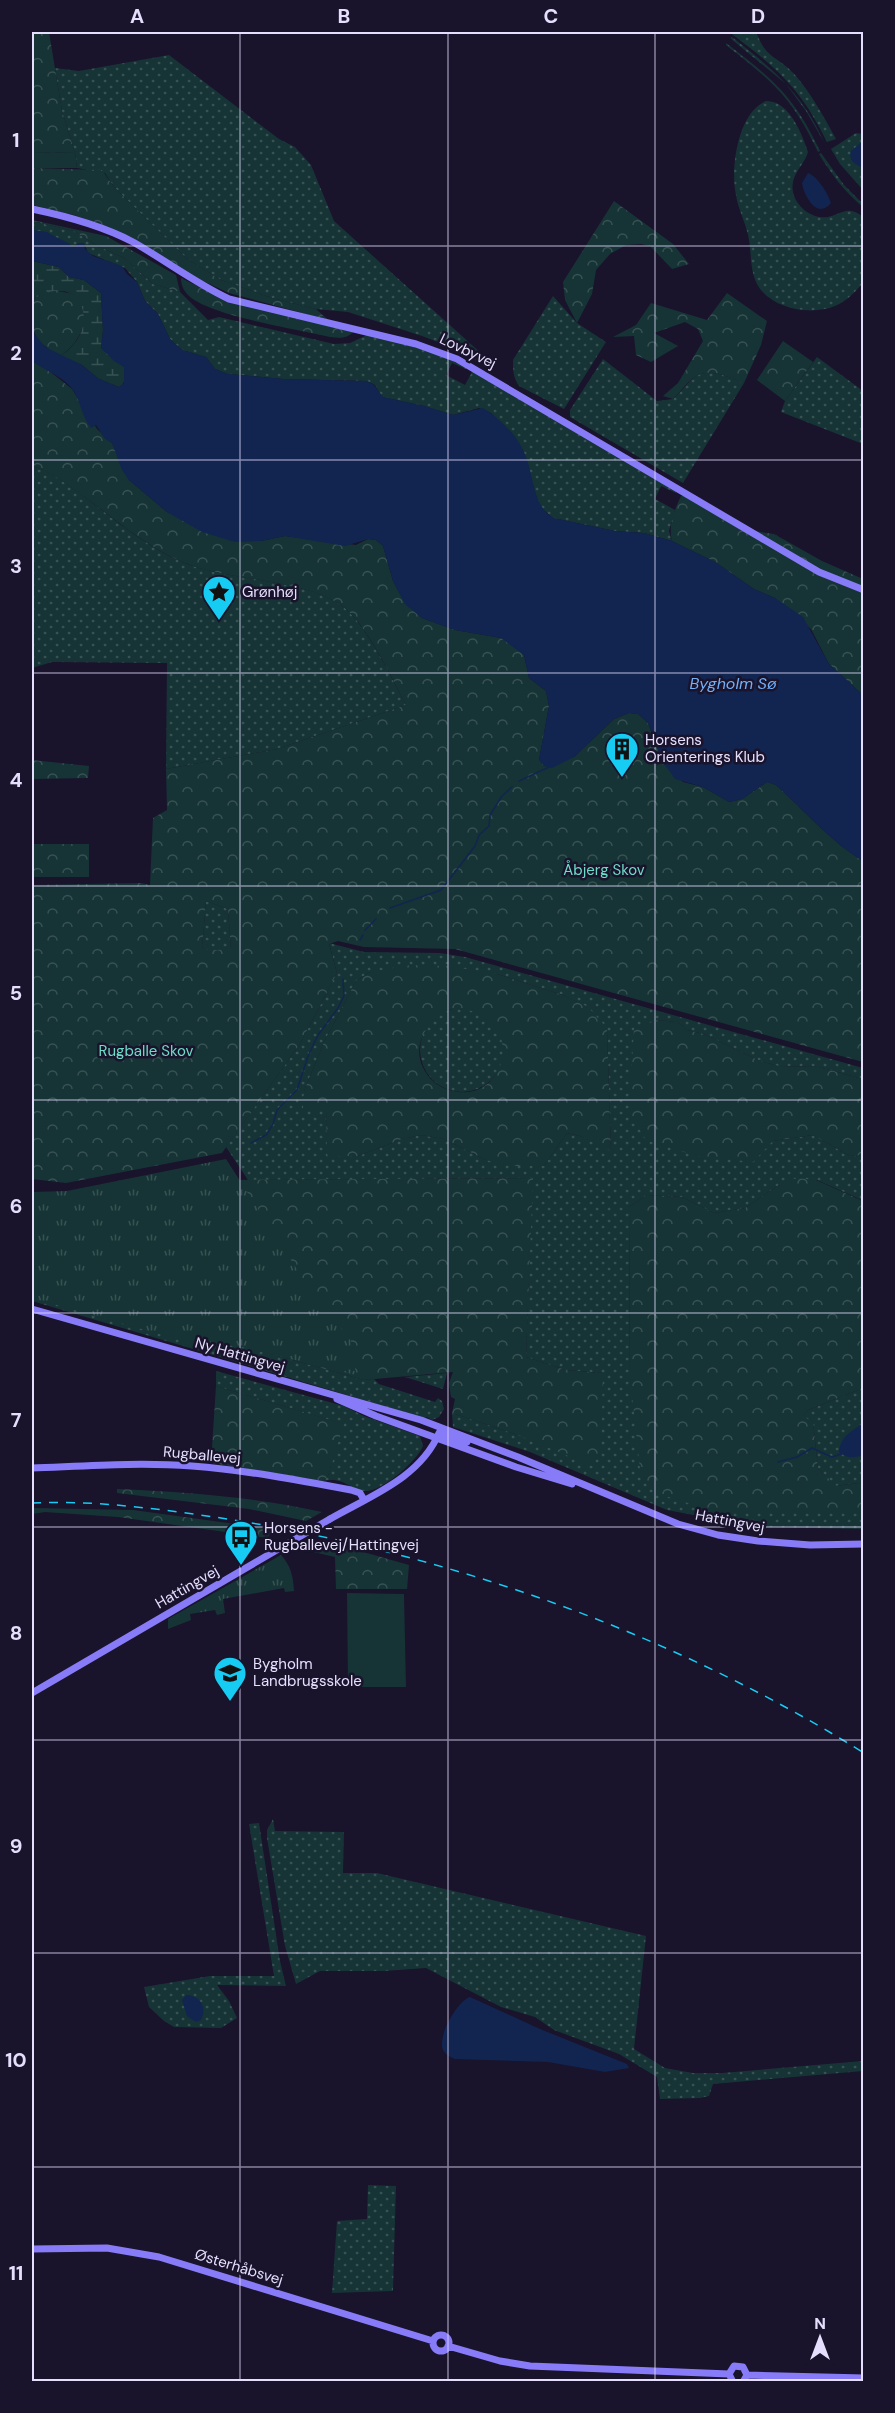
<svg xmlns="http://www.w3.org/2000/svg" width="895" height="2413" font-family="'DM Sans',sans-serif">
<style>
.grass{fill:url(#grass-dots);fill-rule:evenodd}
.forest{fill:url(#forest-crowns);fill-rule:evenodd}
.wetland{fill:url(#wetland-marsh)}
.park{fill:url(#park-tufts)}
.pitch{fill:#163435}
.water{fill:#122550}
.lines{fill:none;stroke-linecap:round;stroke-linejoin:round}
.stream{stroke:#122550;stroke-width:1.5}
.secondary{stroke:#887bf8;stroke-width:7}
.rail{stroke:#16ccf3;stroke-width:1.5;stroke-dasharray:9 8;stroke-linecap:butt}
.secondary-bridge{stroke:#887bf8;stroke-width:7}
.grid{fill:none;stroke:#e5dffd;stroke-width:1.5;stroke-opacity:0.55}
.labels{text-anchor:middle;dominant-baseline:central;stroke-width:5;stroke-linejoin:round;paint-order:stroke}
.street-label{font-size:15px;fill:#e5dffd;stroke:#19132c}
.poi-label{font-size:15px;fill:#e5dffd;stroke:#19132c;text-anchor:start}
.park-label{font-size:15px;fill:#6ddcc8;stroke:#19132c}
.water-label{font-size:16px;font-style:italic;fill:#73b0f8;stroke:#19132c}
.neatline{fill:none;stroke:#e5dffd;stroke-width:2}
.grid-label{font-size:20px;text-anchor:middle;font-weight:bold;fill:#e5dffd}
</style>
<defs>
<pattern id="grass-dots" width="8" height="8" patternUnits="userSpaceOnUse" patternTransform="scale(1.5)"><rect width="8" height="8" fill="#163435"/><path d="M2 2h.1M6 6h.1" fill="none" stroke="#385153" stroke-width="1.8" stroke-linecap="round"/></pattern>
<pattern id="forest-crowns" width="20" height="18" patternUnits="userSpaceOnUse" patternTransform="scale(1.5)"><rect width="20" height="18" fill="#163435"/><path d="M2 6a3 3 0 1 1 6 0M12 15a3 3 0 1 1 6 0" fill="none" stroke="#385153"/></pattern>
<pattern id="wetland-marsh" width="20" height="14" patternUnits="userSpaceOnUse" patternTransform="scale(1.5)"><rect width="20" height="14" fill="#163435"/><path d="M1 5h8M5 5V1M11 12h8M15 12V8" fill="none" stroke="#385153"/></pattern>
<pattern id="park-tufts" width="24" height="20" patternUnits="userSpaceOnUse" patternTransform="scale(1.5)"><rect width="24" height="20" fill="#163435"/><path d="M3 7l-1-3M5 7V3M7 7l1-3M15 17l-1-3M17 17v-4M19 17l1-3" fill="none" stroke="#385153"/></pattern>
</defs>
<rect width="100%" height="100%" fill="#19132c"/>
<path class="grass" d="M 729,32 L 756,32 C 767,61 778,55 796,76 C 812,95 824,117 836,139 L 827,142 C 800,87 777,68 729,32 Z
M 732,37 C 773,69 802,93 824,142 L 806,111 L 786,84 L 730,38 Z
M 726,43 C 773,79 794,96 820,151 L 818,152 C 792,97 773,82 726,45 Z
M 169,55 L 279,139 L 295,147 L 311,165 L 334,221 L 492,363 L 478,362 L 459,350 L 422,336 L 348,312 L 316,309 L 272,298 L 221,280 L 186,258 L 114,187 L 105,173 L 77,168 L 75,153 L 62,111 L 55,68 L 79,71 Z
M 766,101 C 789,100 802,134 808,152 C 805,163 795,171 793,182 C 789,201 809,220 828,217 C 834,216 840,212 846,211 C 853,210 858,213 863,217 L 863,283 C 855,292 847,301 835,306 C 811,316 770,309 757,284 C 749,268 752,251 748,235 C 745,221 738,209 736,195 C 730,168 738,112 766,101 Z
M 856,133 L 863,134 L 863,190 L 840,164 L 831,149 Z
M 821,153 L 844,185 L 863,204 L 863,207 C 845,192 831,174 819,154 Z
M 32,221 L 74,231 L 96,245 L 124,258 L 153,284 L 180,292 L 208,320 L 219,317 L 334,344 L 350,343 L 367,335 L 427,350 L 466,367 L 466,369 L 452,363 L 446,375 L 465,385 L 472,372 L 476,372 L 677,491 L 676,493 L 661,486 L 655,499 L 675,510 L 669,531 L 672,541 L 644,533 L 615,531 L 553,518 L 539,506 L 523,450 L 491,413 L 479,408 L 453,415 L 424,406 L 382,397 L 375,385 L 367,381 L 283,379 L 228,374 L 215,369 L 206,357 L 182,350 L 170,339 L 158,314 L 145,301 L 137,282 L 125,268 L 88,253 L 85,245 L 79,243 L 72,248 L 46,232 L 32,231 Z
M 553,296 L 577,323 L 606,342 L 564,409 L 519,386 C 513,377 513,370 513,360 Z
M 817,357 L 863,391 L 863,444 L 781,412 L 785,401 Z
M 603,359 L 657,401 L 673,399 C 679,394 684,387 690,381 C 705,365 726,376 744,383 L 683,483 L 570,417 L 570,410 Z
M 32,466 C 51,471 66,484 82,495 C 117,521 152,552 193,566 C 236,581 313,580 346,609 C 369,630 391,677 406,705 L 277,749 L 166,769 L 167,663 L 52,662 L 32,668 Z
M 206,901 L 228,909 L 231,950 L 202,950 Z
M 329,943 L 364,952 L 440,953 L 465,957 L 863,1068 L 863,1079 L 819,1067 L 778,1066 L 760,1061 L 704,1034 L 687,1030 L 678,1022 L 657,1020 L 773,1141 L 813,1135 L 850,1156 L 863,1155 L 864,1201 L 817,1180 L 779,1185 L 745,1208 L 714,1213 L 682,1197 L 647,1195 L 629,1207 L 630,1377 L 714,1511 L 863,1511 L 863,1529 L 756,1527 L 667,1510 L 530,1452 L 453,1427 L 452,1413 L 518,1435 L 603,1373 L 566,1370 L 526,1357 L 532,1178 L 248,1180 L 226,1147 L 300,1044 L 337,973 ZM 370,972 L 497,974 L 563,995 L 587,1007 L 607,1029 L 611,1150 L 580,1136 L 567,1133 L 544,1166 L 486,1160 L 444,1139 L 421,1135 L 402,1139 L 358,1156 L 328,1156 L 326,1109 L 304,1091 L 324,1042 L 356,981 Z
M420 1050a42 42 0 1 1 84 0a42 42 0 1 1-84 0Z
M 32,1293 L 221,1350 L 224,1341 L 364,1380 L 374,1379 L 379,1384 L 435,1402 L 438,1398 L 442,1401 L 444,1409 L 439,1417 L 432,1420 L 427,1417 L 424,1418 L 32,1301 Z
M 216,1371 L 344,1406 L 364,1416 L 420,1436 L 423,1446 C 417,1461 383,1491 366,1491 C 351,1492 346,1476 323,1481 L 328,1476 L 343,1424 L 216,1386 Z
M 447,1373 L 443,1389 L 405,1377 Z
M 863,1388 L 864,1479 L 859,1483 L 835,1486 L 818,1468 L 813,1422 L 802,1417 L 808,1410 Z
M 273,1819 L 275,1831 L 344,1832 L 343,1873 L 377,1873 L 646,1936 L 634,2049 L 665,2068 L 693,2073 L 722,2073 L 863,2061 L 863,2071 L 713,2084 L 709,2096 L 700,2098 L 660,2099 L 657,2077 L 619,2054 L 554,2030 L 535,2017 L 501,2007 L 426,1968 L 384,1971 L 320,1971 L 296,1984 L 285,1946 L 267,1838 L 267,1830 Z
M 259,1823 L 280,1961 L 286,1986 L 217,1985 L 229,2001 L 237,2018 L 221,2028 L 174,2027 L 164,2021 L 149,2007 L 144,1987 L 210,1976 L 274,1976 L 249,1824 Z
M 368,2185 L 396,2186 L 393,2291 L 332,2293 L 337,2221 L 367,2219 Z"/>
<path class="forest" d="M 32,32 L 49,32 L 62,111 L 75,153 L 32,152 Z
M 32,168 L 102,170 L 114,187 L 186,258 L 221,280 L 272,298 L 316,309 L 328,320 L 229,293 L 201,280 L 109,227 L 74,215 L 32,205 Z
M 614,201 L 673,244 L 689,264 L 672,269 L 650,246 L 641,244 L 626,245 L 610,254 L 596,270 L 592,294 L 577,323 L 565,300 L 563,282 Z
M 32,221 L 32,220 L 106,236 L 176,275 L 180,292 L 153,284 L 124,258 L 96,245 L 74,231 Z
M 181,278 L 228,301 L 353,332 C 347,339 339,338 330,337 C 298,329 209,316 188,295 C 183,290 181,284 181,278 Z
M 55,290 C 61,292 69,292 74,295 C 97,312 79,345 60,356 C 30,339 32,332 32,300 L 42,294 Z
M 727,293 L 767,321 L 761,345 L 744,383 C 728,377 709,366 693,378 C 685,384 680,393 673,399 L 663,396 L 678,383 L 703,341 L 698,329 L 685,322 L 654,333 L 678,346 L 651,362 L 636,355 L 634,336 L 613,337 L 636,325 L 651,303 L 707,320 Z
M 783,341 L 813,362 L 785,401 L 757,380 Z
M 32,361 L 48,370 L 72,389 L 97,429 L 112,443 L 129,480 L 167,512 L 261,541 L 285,536 L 356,545 L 368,539 L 376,540 L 383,546 L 393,581 L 405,603 L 422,618 L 455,630 L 501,638 L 513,645 L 524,655 L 529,678 L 546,691 L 549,706 L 539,760 L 574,757 L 614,719 L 629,713 L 638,714 L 648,723 L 663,762 L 683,782 L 703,787 L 729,802 L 742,799 L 767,782 L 776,785 C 804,810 831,842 863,861 L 863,1062 L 455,949 L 364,947 L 338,941 L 329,944 L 337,973 L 300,1044 L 222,1153 L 66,1183 L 32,1179 L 32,885 L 141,883 L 150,885 L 153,818 L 167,810 L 166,769 L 277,749 L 406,705 C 392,678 368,628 346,609 C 312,580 236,581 193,566 C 153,552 120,523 86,498 C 69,486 52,472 32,466 ZM 206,901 L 228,909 L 231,950 L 202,950 Z
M 681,496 L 684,496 L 740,529 L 774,534 L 822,561 L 863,579 L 863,695 L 829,664 L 811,629 L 775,598 L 754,589 L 715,562 L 672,541 C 668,525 674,511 681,496 Z
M 32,760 L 89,766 L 88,778 L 32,779 Z
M 32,844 L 89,844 L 89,877 L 32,877 Z
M 411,965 L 447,966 L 497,974 L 563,995 L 588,1007 L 607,1028 L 611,1151 L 580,1136 L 567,1133 L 544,1166 L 514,1166 L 486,1160 L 444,1139 L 421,1135 L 402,1139 L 358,1156 L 327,1156 L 326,1109 L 303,1109 L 304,1091 L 324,1042 L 356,981 L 370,972 ZM 452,1009 C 524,1006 513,1097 459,1092 C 450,1091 441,1088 434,1082 C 406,1056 421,1022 452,1009 Z
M 657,1020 L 678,1022 L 687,1030 L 704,1034 L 760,1061 L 778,1066 L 819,1067 L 863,1079 L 863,1155 L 850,1156 L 813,1135 L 773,1141 L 753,1162 L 697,1156 L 646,1140 L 629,1112 L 634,1029 Z
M 533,1178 L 526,1357 L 566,1370 L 603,1373 L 601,1448 L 592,1466 L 518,1435 L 452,1413 L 455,1399 L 451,1397 L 449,1383 L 453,1372 L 364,1380 L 225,1341 L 222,1351 L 32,1293 L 32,1223 L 229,1180 Z
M 797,1178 L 816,1180 L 863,1201 L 863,1388 L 808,1410 L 803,1416 L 813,1422 L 818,1468 L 836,1486 L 859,1483 L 863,1479 L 863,1511 L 714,1511 L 662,1495 L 641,1478 L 630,1377 L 629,1207 L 647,1195 L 682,1197 L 714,1213 L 745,1208 L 779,1185 Z
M 216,1386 L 344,1424 L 328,1476 L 323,1481 L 211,1463 Z
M 117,1489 C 187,1492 254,1497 322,1512 L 306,1521 L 249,1509 L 117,1493 Z
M 32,1508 L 133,1510 L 272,1529 L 268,1538 L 118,1517 L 45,1512 L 32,1514 Z
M 321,1540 L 409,1565 L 407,1589 L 336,1589 L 335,1557 L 309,1551 Z"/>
<path class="wetland" d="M 32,261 L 59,267 L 69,277 L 84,280 L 101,293 L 103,331 L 101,348 L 124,367 C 125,375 127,383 119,387 L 99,379 L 82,365 L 60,356 C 104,330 83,267 32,300 Z"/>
<path class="park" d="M 226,1159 L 316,1299 L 351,1340 L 356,1375 L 230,1344 L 219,1351 L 32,1298 L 32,1192 L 67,1191 Z
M 281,1555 C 291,1566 293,1576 294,1591 L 285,1592 L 284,1588 L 223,1599 L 225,1613 L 217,1615 L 215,1610 L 190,1614 L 191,1620 L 168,1629 L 168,1619 Z"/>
<path class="pitch" d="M 32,152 L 75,153 L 77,168 L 32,168 Z
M 347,1593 L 404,1594 L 406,1687 L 348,1687 Z"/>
<path class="water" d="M 863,141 L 864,141 L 863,168 C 855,164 848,161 851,151 Z
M 808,173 C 817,176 828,193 831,203 C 817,220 804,196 802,183 Z
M 33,230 L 46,232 L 70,244 L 72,248 L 79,243 L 84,243 L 85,249 L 93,256 L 122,266 L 127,274 L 137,282 L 145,301 L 158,314 L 170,339 L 182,350 L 206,357 L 215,369 L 228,374 L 283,379 L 367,381 L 374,385 L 383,397 L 424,406 L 453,415 L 483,408 C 499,418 517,435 524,452 C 534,474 532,505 553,518 L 615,531 L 644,533 L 672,541 L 715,562 L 754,589 L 775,598 L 803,617 L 829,664 L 863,695 L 863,861 C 831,842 804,810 776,785 L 767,782 L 742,799 L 729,802 L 703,787 L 675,779 L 663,762 L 648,723 L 638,714 L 629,713 L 614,719 L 574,757 L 552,768 L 544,766 L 539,760 L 549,706 L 546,691 L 529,678 L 524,655 L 501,638 L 455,630 L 422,618 L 405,604 L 393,581 L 383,546 L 376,540 L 368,539 L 345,546 L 285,536 L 261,541 L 235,542 L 202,532 L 167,512 L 129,480 L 122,470 L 112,443 L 105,439 L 96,425 L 91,428 C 82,417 81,404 75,393 C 67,378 44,370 32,361 L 32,331 L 45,347 L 82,365 L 99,379 L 119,387 L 124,383 L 124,367 L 114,361 L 101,348 L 103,331 L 101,293 L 84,280 L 69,277 L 59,267 L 32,261 Z
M 863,1423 L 863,1455 C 854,1458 847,1459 839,1452 C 840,1437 852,1431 863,1423 Z
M 186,1995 C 201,1996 207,2007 201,2020 L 196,2022 L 187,2016 L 182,2000 Z
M 470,1997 L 540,2029 L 627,2064 L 629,2068 L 605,2072 L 548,2062 L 455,2059 C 450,2057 446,2055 443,2050 C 437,2037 457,2001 470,1997 Z"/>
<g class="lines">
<path class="stream" d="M 519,781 L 549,767
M 390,908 L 441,890 L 475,846 L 479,835 L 489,826 L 490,815 L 502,796 L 512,787
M 365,930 L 376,919
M 360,940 L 363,935
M 251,1143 L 266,1135 L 273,1124 L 277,1110 L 297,1090 L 308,1056 L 318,1035 L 338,1008 L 344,996 L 343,979
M 778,1462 L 797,1457 L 812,1448 L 832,1457 L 841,1454"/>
<path class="secondary" d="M 32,209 C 66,216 101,225 133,242 C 165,260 195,283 229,299 L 416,344 L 457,359 L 819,572 L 864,590
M 32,1309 L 421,1420 L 518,1457 L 678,1524 L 718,1535 L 758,1541 L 810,1545 L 864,1544
M 337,1399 L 376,1416 L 516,1467 L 572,1484
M 437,1437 L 447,1435 L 467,1442
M 32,1468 C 85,1466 138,1462 192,1466 C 245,1470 298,1480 351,1490 L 360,1493 L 364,1500
M 330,1519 C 370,1496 420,1478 439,1433
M 32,1693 L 287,1544
M 32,2249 L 107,2248 L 159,2257 L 433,2341
M433 2343a8 8 0 1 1 16 0a8 8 0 1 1-16 0Z
M 448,2346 L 500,2361 L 530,2366 L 729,2374
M 729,2374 L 734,2366 L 743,2367 L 747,2375 L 743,2382
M 729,2374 L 733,2382
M 747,2375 L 864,2378"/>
<path class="rail" d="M 32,1503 C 95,1500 159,1509 221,1518 C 447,1553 670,1632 864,1753"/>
<path class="secondary-bridge" d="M 287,1544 L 330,1519"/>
</g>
<path class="grid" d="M 240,32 L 240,2382M 448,32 L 448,2382M 655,32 L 655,2382M 32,246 L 864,246M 32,460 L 864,460M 32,673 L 864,673M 32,886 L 864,886M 32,1100 L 864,1100M 32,1313 L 864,1313M 32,1527 L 864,1527M 32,1740 L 864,1740M 32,1953 L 864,1953M 32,2167 L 864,2167"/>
<defs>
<symbol id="sight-pin" viewBox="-11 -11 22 30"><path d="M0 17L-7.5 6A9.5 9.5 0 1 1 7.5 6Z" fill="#16ccf3" stroke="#19132c"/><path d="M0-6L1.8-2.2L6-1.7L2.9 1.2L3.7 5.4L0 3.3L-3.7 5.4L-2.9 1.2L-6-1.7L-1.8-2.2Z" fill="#111"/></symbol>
<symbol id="building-pin" viewBox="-11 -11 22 30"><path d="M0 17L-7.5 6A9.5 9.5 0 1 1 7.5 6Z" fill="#16ccf3" stroke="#19132c"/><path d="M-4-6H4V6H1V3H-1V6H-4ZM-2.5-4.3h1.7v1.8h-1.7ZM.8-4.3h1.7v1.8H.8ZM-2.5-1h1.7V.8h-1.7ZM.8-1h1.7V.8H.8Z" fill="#111"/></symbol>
<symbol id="bus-pin" viewBox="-11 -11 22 30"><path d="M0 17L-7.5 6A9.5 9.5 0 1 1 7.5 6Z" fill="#16ccf3" stroke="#19132c"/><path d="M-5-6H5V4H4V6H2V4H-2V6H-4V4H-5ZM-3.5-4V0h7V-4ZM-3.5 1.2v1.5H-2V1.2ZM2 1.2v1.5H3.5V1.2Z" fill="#111"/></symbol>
<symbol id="university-pin" viewBox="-11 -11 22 30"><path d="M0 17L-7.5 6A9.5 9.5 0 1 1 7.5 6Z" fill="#16ccf3" stroke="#19132c"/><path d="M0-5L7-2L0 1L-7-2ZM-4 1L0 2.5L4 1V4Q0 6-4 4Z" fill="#111"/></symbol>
</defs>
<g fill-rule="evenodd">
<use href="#sight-pin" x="200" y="573" width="38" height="52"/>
<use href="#building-pin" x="603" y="730" width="38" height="52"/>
<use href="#bus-pin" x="222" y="1518" width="38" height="52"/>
<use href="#university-pin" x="211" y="1654" width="38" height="52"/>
</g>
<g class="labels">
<g class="street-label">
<text transform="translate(468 351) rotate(26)">Lovbyvej</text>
<text transform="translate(240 1355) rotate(16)">Ny Hattingvej</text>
<text transform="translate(202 1455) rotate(5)">Rugballevej</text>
<text transform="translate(730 1521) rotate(11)">Hattingvej</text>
<text transform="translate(187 1587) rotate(-30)">Hattingvej</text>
<text transform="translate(239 2267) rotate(17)">Østerhåbsvej</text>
</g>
<g class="poi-label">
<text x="242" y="592">Grønhøj</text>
<text x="645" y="740">Horsens<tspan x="645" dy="17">Orienterings Klub</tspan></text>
<text x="264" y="1528">Horsens -<tspan x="264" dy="17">Rugballevej/Hattingvej</tspan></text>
<text x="253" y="1664">Bygholm<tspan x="253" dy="17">Landbrugsskole</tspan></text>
</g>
<g class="park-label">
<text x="604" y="870">Åbjerg Skov</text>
<text x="146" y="1051">Rugballe Skov</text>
</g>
<g class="water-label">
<text x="733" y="683">Bygholm Sø</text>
</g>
</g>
<rect width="895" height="2413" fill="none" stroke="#19132c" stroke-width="66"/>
<g transform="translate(820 2338)" stroke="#19132c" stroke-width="4.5" paint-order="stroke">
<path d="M0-4.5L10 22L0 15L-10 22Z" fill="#e5dffd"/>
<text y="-9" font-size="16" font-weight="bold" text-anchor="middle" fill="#e5dffd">N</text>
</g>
<rect x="33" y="33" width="829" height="2347" class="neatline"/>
<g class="grid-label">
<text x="137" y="23">A</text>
<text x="344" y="23">B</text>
<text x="551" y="23">C</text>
<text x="758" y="23">D</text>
<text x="16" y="147">1</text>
<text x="16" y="360">2</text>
<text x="16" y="573">3</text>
<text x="16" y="787">4</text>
<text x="16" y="1000">5</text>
<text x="16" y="1213">6</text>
<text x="16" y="1427">7</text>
<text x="16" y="1640">8</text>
<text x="16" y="1853">9</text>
<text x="16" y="2067">10</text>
<text x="16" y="2280">11</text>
</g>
</svg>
